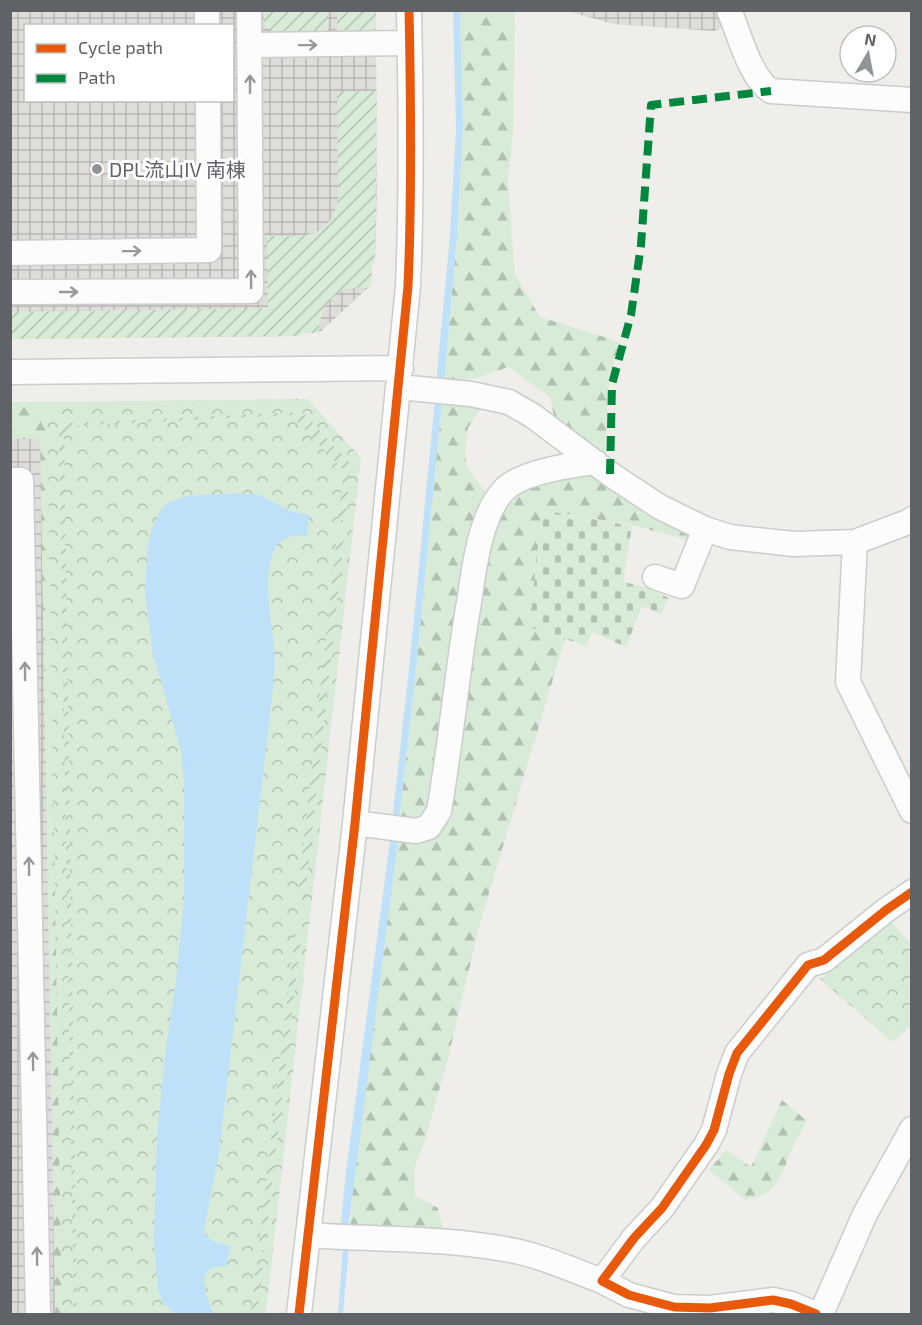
<svg xmlns="http://www.w3.org/2000/svg" width="922" height="1325" font-family="'Exo 2','Noto Sans JP',sans-serif">
<style>
.industrial{fill:url(#industrial-grid);fill-rule:evenodd}
.forest{fill:url(#forest-firs)}
.cemetery{fill:url(#cemetery-stones)}
.park{fill:url(#park-crowns)}
.garden{fill:url(#garden-furrows)}
.water{fill:#bfe0f9}
.lines{fill:none;stroke-linecap:round;stroke-linejoin:round}
.minor-casing{stroke:#cbcccc;stroke-width:27}
.minor{stroke:#fdfcfc;stroke-width:24}
.quiet{stroke:#00873e;stroke-width:8;stroke-dasharray:15 8;stroke-linecap:butt}
.cycleway-casing{stroke:#fff;stroke-width:13}
.cycleway{stroke:#e8590c;stroke-width:9}
.oneway{stroke:#96999c}
.poi-dot{fill:#919496;stroke:#fff;stroke-width:2}
.labels{text-anchor:middle;dominant-baseline:central;stroke-width:6;stroke-linejoin:round;paint-order:stroke}
.poi-label{font-size:20px;fill:#5f6368;stroke:#fff;text-anchor:start}
</style>
<defs>
<pattern id="industrial-grid" width="8" height="8" patternUnits="userSpaceOnUse" patternTransform="scale(1.5)"><rect width="8" height="8" fill="#dfddda"/><path d="M0 4h8M4 0v8" fill="none" stroke="#b8b7b5"/></pattern>
<pattern id="forest-firs" width="22" height="20" patternUnits="userSpaceOnUse" patternTransform="scale(1.5)"><rect width="22" height="20" fill="#d8ebd6"/><path d="M5 1l3.5 6h-7zM16 11l3.5 6h-7z" fill="#b2c2b1"/></pattern>
<pattern id="cemetery-stones" width="16" height="16" patternUnits="userSpaceOnUse" patternTransform="scale(1.5)"><rect width="16" height="16" fill="#d8ebd6"/><path d="M2 7V4a2 2 0 0 1 4 0v3zM10 15v-3a2 2 0 0 1 4 0v3z" fill="#b2c2b1"/></pattern>
<pattern id="park-crowns" width="20" height="18" patternUnits="userSpaceOnUse" patternTransform="scale(1.5)"><rect width="20" height="18" fill="#d8ebd6"/><path d="M2 6a3 3 0 1 1 6 0M12 15a3 3 0 1 1 6 0" fill="none" stroke="#b2c2b1"/></pattern>
<pattern id="garden-furrows" width="10" height="10" patternUnits="userSpaceOnUse" patternTransform="scale(1.5)"><rect width="10" height="10" fill="#d8ebd6"/><path d="M-1 1l2-2M0 10L10 0M9 11l2-2" fill="none" stroke="#b2c2b1"/></pattern>
</defs>
<rect width="100%" height="100%" fill="#efeeea"/>
<path class="industrial" d="M 10,11 L 376,11 L 377,198 L 375,261 L 372,265 L 371,285 L 319,333 L 302,333 L 300,336 L 11,339 ZM 26,26 L 232,26 L 232,100 L 26,100 Z
M 567,11 L 721,11 L 726,26 L 714,31 L 613,24 Z
M 10,402 L 47,402 L 62,1314 L 11,1314 Z"/>
<path class="forest" d="M 460,11 L 515,11 L 513,133 L 508,181 L 513,252 L 515,274 L 540,317 L 620,342 L 609,379 L 605,456 L 555,421 L 550,397 L 508,367 L 480,377 L 444,385 L 457,236 L 463,127 Z
M 442,400 L 483,404 L 468,428 L 465,451 L 467,468 L 489,496 L 429,816 L 399,822 L 417,660 Z
M 10,402 L 47,402 L 62,1314 L 55,1314 L 40,439 L 11,439 Z
M 591,473 L 695,533 L 692,541 L 632,525 L 543,510 L 530,627 L 565,639 L 480,923 L 447,1062 L 425,1141 L 414,1168 L 415,1196 L 438,1208 L 444,1233 L 350,1230 L 354,1173 L 398,840 L 430,833 L 478,590 L 501,507 L 531,485 Z
M 782,1100 L 807,1121 C 802,1131 796,1140 791,1151 C 780,1177 778,1195 745,1200 L 709,1170 L 726,1150 L 751,1167 Z"/>
<path class="cemetery" d="M 543,510 L 632,526 L 623,582 L 645,587 L 669,598 L 661,614 L 642,606 L 626,647 L 592,632 L 586,646 L 530,627 L 536,561 Z"/>
<path class="park" d="M 308,399 L 361,458 L 266,1314 L 62,1314 L 47,402 Z
M 890,920 L 911,945 L 911,1025 L 893,1042 L 820,979 Z"/>
<path class="garden" d="M 264,11 L 328,11 L 328,31 L 271,31 L 264,24 Z
M 337,11 L 376,11 L 376,30 L 337,31 Z
M 377,91 L 375,261 L 372,265 L 371,285 L 368,288 C 338,284 319,303 319,333 L 302,333 L 300,336 L 11,339 L 11,312 L 268,308 L 267,236 C 302,236 328,241 338,201 L 337,92 Z
M 302,412 L 351,464 L 345,520 L 338,520 L 344,471 L 291,415 L 71,426 L 64,435 L 77,1314 L 74,1314 L 59,433 L 68,423 Z
M 337,536 L 344,537 L 305,896 L 298,895 Z
M 295,934 L 301,935 L 264,1252 L 258,1251 Z
M 256,1267 L 263,1268 L 257,1314 L 251,1314 Z"/>
<path class="water" d="M 453,11 L 460,11 L 463,127 L 457,236 L 444,385 L 436,384 L 450,235 L 456,129 Z
M 435,399 L 442,400 L 417,660 L 399,822 L 392,823 L 410,659 Z
M 239,493 L 259,495 L 290,511 L 309,515 L 307,536 C 251,526 271,616 274,646 C 275,657 275,668 274,679 L 219,1153 L 204,1230 C 207,1242 219,1243 230,1246 L 226,1267 C 192,1263 206,1296 214,1314 L 179,1314 L 173,1312 L 163,1303 L 158,1290 L 154,1242 L 157,1136 L 165,1054 L 176,981 L 184,898 L 184,783 L 181,751 L 153,654 L 145,594 L 148,543 L 152,528 L 162,508 L 170,502 L 186,496 Z
M 398,840 L 348,1230 L 340,1230 L 346,1172 L 390,841 Z
M 349,1246 L 343,1314 L 338,1314 L 343,1247 Z"/>
<g class="lines">
<defs>
<path id="minor" d="M 207,10 L 207,26
M 729,10 C 739,33 750,78 771,91 L 912,100
M 250,45 L 409,43
M 10,253 L 209,250 L 208,100
M 10,292 L 251,291 L 249,10
M 10,372 L 401,368
M 399,387 L 471,394 L 509,402 L 533,416 L 610,474 L 660,507 L 705,529 L 730,537 L 794,544 L 855,542 L 908,522 L 912,519
M 10,480 L 21,480 L 38,1314
M 855,542 L 848,682 L 912,811
M 655,577 L 682,586 L 705,529
M 355,823 L 416,831 L 429,827 L 439,811 C 451,742 457,672 469,602 C 474,569 480,515 504,490 C 521,472 571,465 595,462
M 308,1235 C 375,1240 444,1237 510,1250 C 542,1256 572,1270 602,1281
M 299,1314 L 355,823 L 408,286 C 412,194 411,103 409,10
M 816,1314 L 791,1304 L 773,1300 L 710,1308 L 674,1307 L 629,1295 L 602,1281 L 634,1238 L 662,1208 L 706,1145 L 714,1130 L 729,1074 L 737,1053 L 808,965 L 824,960 L 886,910 L 912,892
M 821,1314 L 865,1214 L 912,1129"/>
</defs>
<use href="#minor" class="minor-casing"/>
<use href="#minor" class="minor"/>
<path class="quiet" d="M 610,474 L 612,384 L 631,315 L 641,245 L 651,105 L 771,91"/>
<defs>
<path id="cycleway" d="M 299,1314 L 355,823 L 408,286 C 412,194 411,103 409,10
M 816,1314 L 791,1304 L 773,1300 L 710,1308 L 674,1307 L 629,1295 L 602,1281 L 634,1238 L 662,1208 L 706,1145 L 714,1130 L 729,1074 L 737,1053 L 808,965 L 824,960 L 886,910 L 912,892"/>
</defs>
<use href="#cycleway" class="cycleway-casing"/>
<use href="#cycleway" class="cycleway"/>
</g>
<defs><path id="oneway-shaft" d="M-6 0H5M1.5-3L5.5 0L1.5 3" fill="none" stroke-width="1.6" stroke-linecap="round" stroke-linejoin="round" transform="scale(1.5)"/></defs>
<g class="oneway">
<use href="#oneway-shaft" transform="translate(308 45) rotate(-1)"/>
<use href="#oneway-shaft" transform="translate(250 84) rotate(-90)"/>
<use href="#oneway-shaft" transform="translate(132 251) rotate(-1)"/>
<use href="#oneway-shaft" transform="translate(251 279) rotate(-91)"/>
<use href="#oneway-shaft" transform="translate(69 292)"/>
<use href="#oneway-shaft" transform="translate(25 671) rotate(-91)"/>
<use href="#oneway-shaft" transform="translate(29 866) rotate(-91)"/>
<use href="#oneway-shaft" transform="translate(33 1061) rotate(-91)"/>
<use href="#oneway-shaft" transform="translate(37 1256) rotate(-91)"/>
</g>
<circle class="poi-dot" cx="97" cy="169" r="6"/>
<g class="labels">
<g class="poi-label">
<text x="109" y="169">DPL流山IV 南棟</text>
</g>
</g>
<rect width="922" height="1325" fill="none" stroke="#5f6368" stroke-width="24"/>
<rect x="24" y="24" width="210" height="78" fill="#ffffff" stroke="#bfc1c3" stroke-width="1.5"/>
<rect x="36" y="44" width="30" height="9" fill="#e8590c" stroke="#bfc1c3" stroke-width="1.5"/>
<text x="78" y="54" font-size="18" fill="#5f6368">Cycle path</text>
<rect x="36" y="74" width="30" height="9" fill="#00873e" stroke="#bfc1c3" stroke-width="1.5"/>
<text x="78" y="84" font-size="18" fill="#5f6368">Path</text>
<g transform="translate(868 54) rotate(10)"><circle r="28" fill="#ffffff" stroke="#bfc1c3" stroke-width="1.5"/>
<path d="M0-4.5L10 22L0 15L-10 22Z" fill="#919496"/>
<text y="-9" font-size="16" font-weight="bold" text-anchor="middle" fill="#5f6368">N</text>
</g>
</svg>
